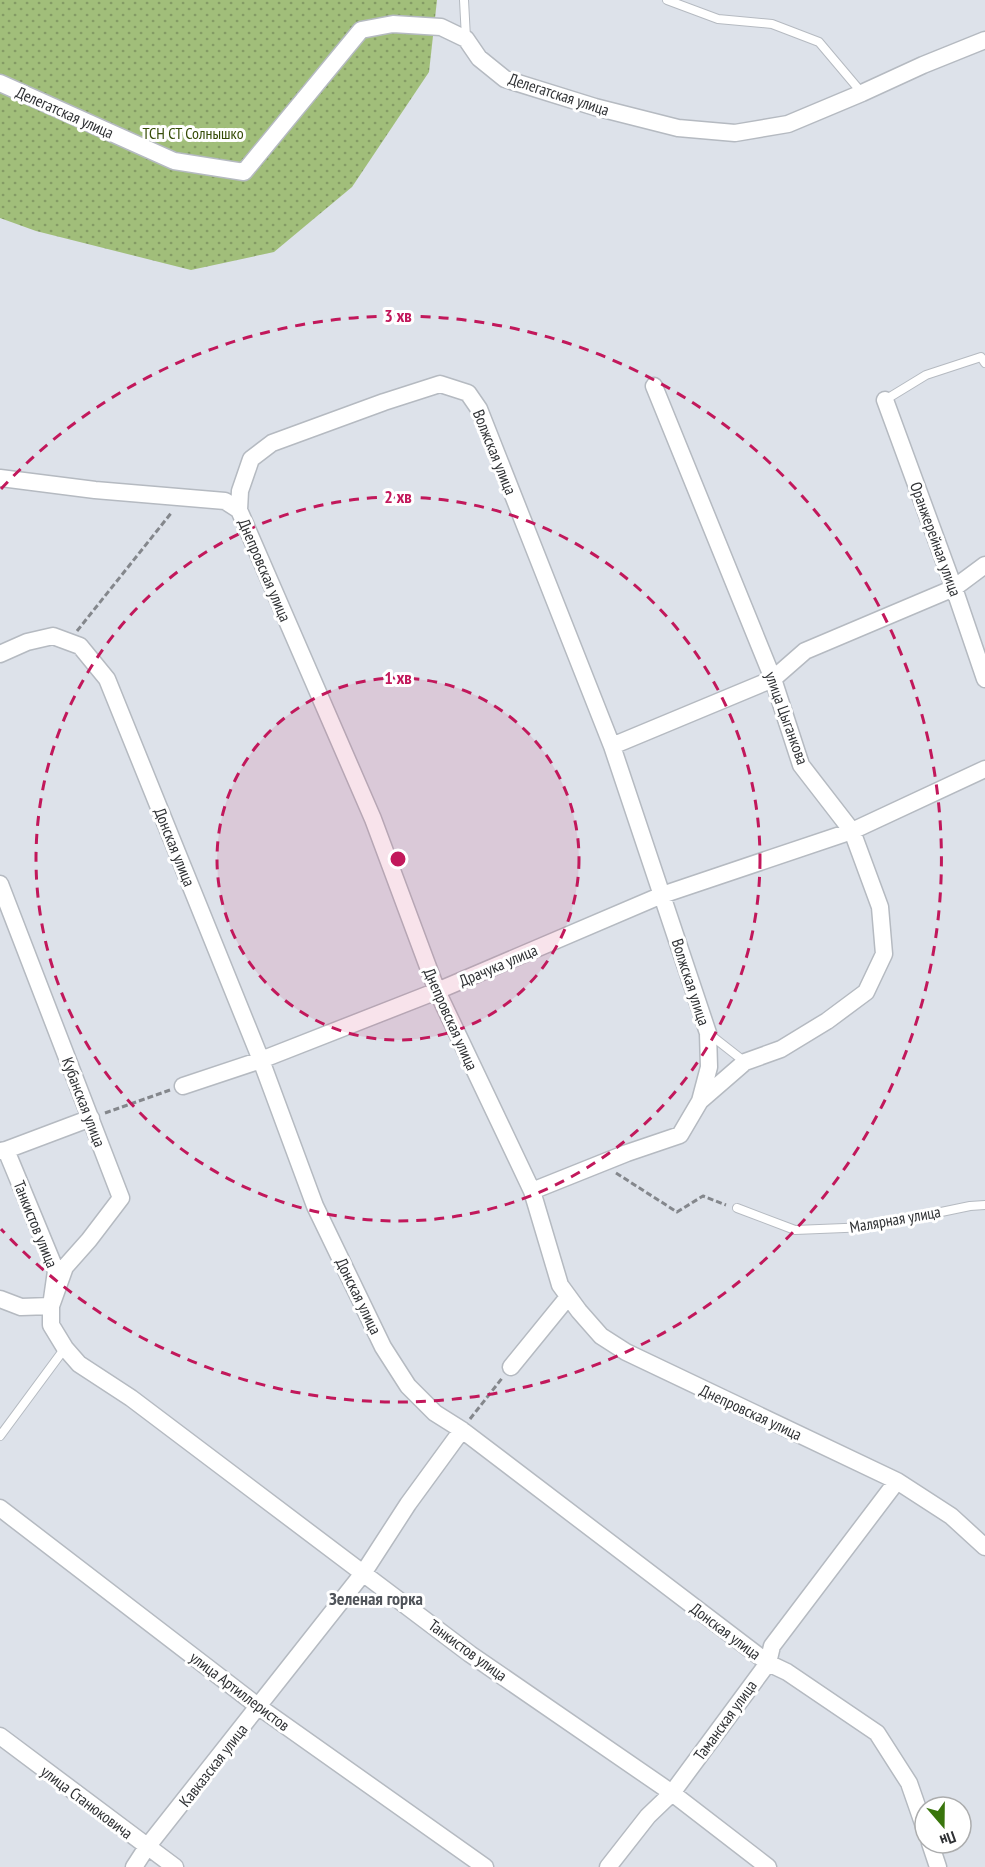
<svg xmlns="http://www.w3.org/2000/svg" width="985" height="1867" font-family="'PT Sans Narrow',sans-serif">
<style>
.grass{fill:url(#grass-dots)}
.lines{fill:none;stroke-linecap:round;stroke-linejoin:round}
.lane-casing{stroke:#b5bac1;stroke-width:10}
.street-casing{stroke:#b5bac1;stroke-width:19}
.path{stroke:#84878c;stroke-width:3;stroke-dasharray:6 3;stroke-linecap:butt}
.lane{stroke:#fff;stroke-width:8}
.street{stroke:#fff;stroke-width:16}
.ring{fill:none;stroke:#c2185b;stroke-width:3;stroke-dasharray:10 8}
.labels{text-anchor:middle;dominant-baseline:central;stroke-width:6;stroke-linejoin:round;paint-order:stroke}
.street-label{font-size:16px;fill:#2f3134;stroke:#fff}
.park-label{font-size:16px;fill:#354b06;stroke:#fff}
.neighbourhood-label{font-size:18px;font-weight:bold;fill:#50545a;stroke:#fff}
.centre{fill:#c2185b;stroke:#fff;stroke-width:3}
.ring-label{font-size:18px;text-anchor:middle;font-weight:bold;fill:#c2185b;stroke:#fff;stroke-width:6;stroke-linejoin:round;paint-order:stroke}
</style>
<defs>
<pattern id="grass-dots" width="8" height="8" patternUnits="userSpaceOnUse" patternTransform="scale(1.5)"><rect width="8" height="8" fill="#a1be7a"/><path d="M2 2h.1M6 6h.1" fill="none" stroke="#849b65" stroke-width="1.8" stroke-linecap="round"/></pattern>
</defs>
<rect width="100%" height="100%" fill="#dde2ea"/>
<path class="grass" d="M 0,0 L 437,0 L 429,72 L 352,187 L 274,252 L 191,270 L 36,231 L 0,218 Z"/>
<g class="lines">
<defs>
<path id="lane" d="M 464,0 L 466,38
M 667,0 L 718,19 L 772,24 L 819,42 L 862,93
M 885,400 L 926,375 L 981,357 L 985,363
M 708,1033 L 745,1062
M 737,1208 L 795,1230 L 869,1227 L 970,1206 L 985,1205
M 0,1436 L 65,1348"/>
<path id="street" d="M 0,83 L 174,161 L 244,172 L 361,30 L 393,24 L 441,27 L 466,39 L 479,58 L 505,79 L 595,107 L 678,128 L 735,133 L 788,124 L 862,93 L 923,65 L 985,40
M 654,386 L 773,679 L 801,765 L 852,831 L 880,907 L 884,954 L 866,992 L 827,1021 L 781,1049 L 745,1062 L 700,1101
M 885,400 L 954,588 L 985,679
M 0,478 L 95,490 L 225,501 L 239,510 L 373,819 L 437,991 L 532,1191 L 560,1285 L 579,1311 L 601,1336 L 626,1352 L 897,1481 L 951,1516 L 985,1547
M 239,510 L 240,491 L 251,459 L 272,443 L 384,402 L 440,384 L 468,393 L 479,409 L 612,746 L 708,1033 L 709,1067 L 700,1101 L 680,1135 L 627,1153 L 532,1191
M 0,654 L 27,642 L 53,636 L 80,646 L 107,679 L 261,1060 L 315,1206 L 383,1347 L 408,1386 L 435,1413 L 462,1430 L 768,1663 L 787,1672 L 877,1733 L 909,1783 L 925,1829
M 612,746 L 773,679 L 805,651 L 954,588 L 985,565
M 0,884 L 121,1198 L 89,1240 L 65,1267 L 51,1306 L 21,1307 L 0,1299
M 183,1086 L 261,1060 L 437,991 L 662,895 L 852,831 L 985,769
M 6,1150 L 91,1118
M 0,1151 L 6,1150 L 56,1271 L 51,1306 L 51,1325 L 65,1348 L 79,1364 L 131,1398 L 470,1654 L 672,1793 L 768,1867
M 511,1367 L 568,1297
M 0,1508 L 259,1707 L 485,1867
M 0,1736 L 175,1867
M 930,1843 L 938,1867
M 134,1867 L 147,1847 L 364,1572 L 408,1504 L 462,1430
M 608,1867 L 648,1816 L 672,1793 L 768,1663 L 772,1646 L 897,1481"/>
</defs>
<use href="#lane" class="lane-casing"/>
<use href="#street" class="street-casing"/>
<path class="path" d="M 77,631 L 172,512
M 105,1113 L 170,1090
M 616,1173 L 677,1212 L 703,1196 L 726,1205
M 470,1419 L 503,1377"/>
<use href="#lane" class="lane"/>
<use href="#street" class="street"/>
</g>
<circle cx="398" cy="859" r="181" fill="#c2185b" fill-opacity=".12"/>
<g class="ring">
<circle cx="398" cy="859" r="181"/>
<circle cx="398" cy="859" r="362"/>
<path d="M1 489A543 543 0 1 1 1 1229"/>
</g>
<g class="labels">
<g class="street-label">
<text transform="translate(559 94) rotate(18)">Делегатская улица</text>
<text transform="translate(65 112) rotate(24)">Делегатская улица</text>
<text transform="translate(495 452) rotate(68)">Волжская улица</text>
<text transform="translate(936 539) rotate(70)">Оранжерейная улица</text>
<text transform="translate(265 570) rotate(67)">Днепровская улица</text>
<text transform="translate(787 718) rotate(70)">улица Цыганкова</text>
<text transform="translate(175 847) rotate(68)">Донская улица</text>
<text transform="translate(498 965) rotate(-23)">Драчука улица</text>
<text transform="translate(691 982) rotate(72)">Волжская улица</text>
<text transform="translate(451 1019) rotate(66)">Днепровская улица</text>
<text transform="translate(84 1102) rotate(69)">Кубанская улица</text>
<text transform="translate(895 1219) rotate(-10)">Малярная улица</text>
<text transform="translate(36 1224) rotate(68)">Танкистов улица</text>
<text transform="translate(359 1296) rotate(64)">Донская улица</text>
<text transform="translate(751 1412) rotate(25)">Днепровская улица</text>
<text transform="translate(726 1631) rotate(37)">Донская улица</text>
<text transform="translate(468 1650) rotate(36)">Танкистов улица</text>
<text transform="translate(240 1691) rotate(37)">улица Артиллеристов</text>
<text transform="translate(725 1720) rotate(-54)">Таманская улица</text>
<text transform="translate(213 1765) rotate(-52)">Кавказская улица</text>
<text transform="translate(87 1802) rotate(37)">улица Станюковича</text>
</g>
<g class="park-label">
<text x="193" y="133">ТСН СТ Солнышко</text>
</g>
<g class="neighbourhood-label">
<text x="376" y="1598">Зеленая горка</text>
</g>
</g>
<circle cx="398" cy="859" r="9" class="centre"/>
<g class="ring-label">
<text x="398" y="322">3 хв</text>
<text x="398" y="503">2 хв</text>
<text x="398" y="684">1 хв</text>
</g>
<g transform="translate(943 1825) rotate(160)"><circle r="28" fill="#ffffff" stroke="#acadae" stroke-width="1.5"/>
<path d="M0-4.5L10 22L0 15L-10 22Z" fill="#39750c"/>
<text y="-9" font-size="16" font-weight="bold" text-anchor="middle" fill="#2f3134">Пн</text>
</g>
</svg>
